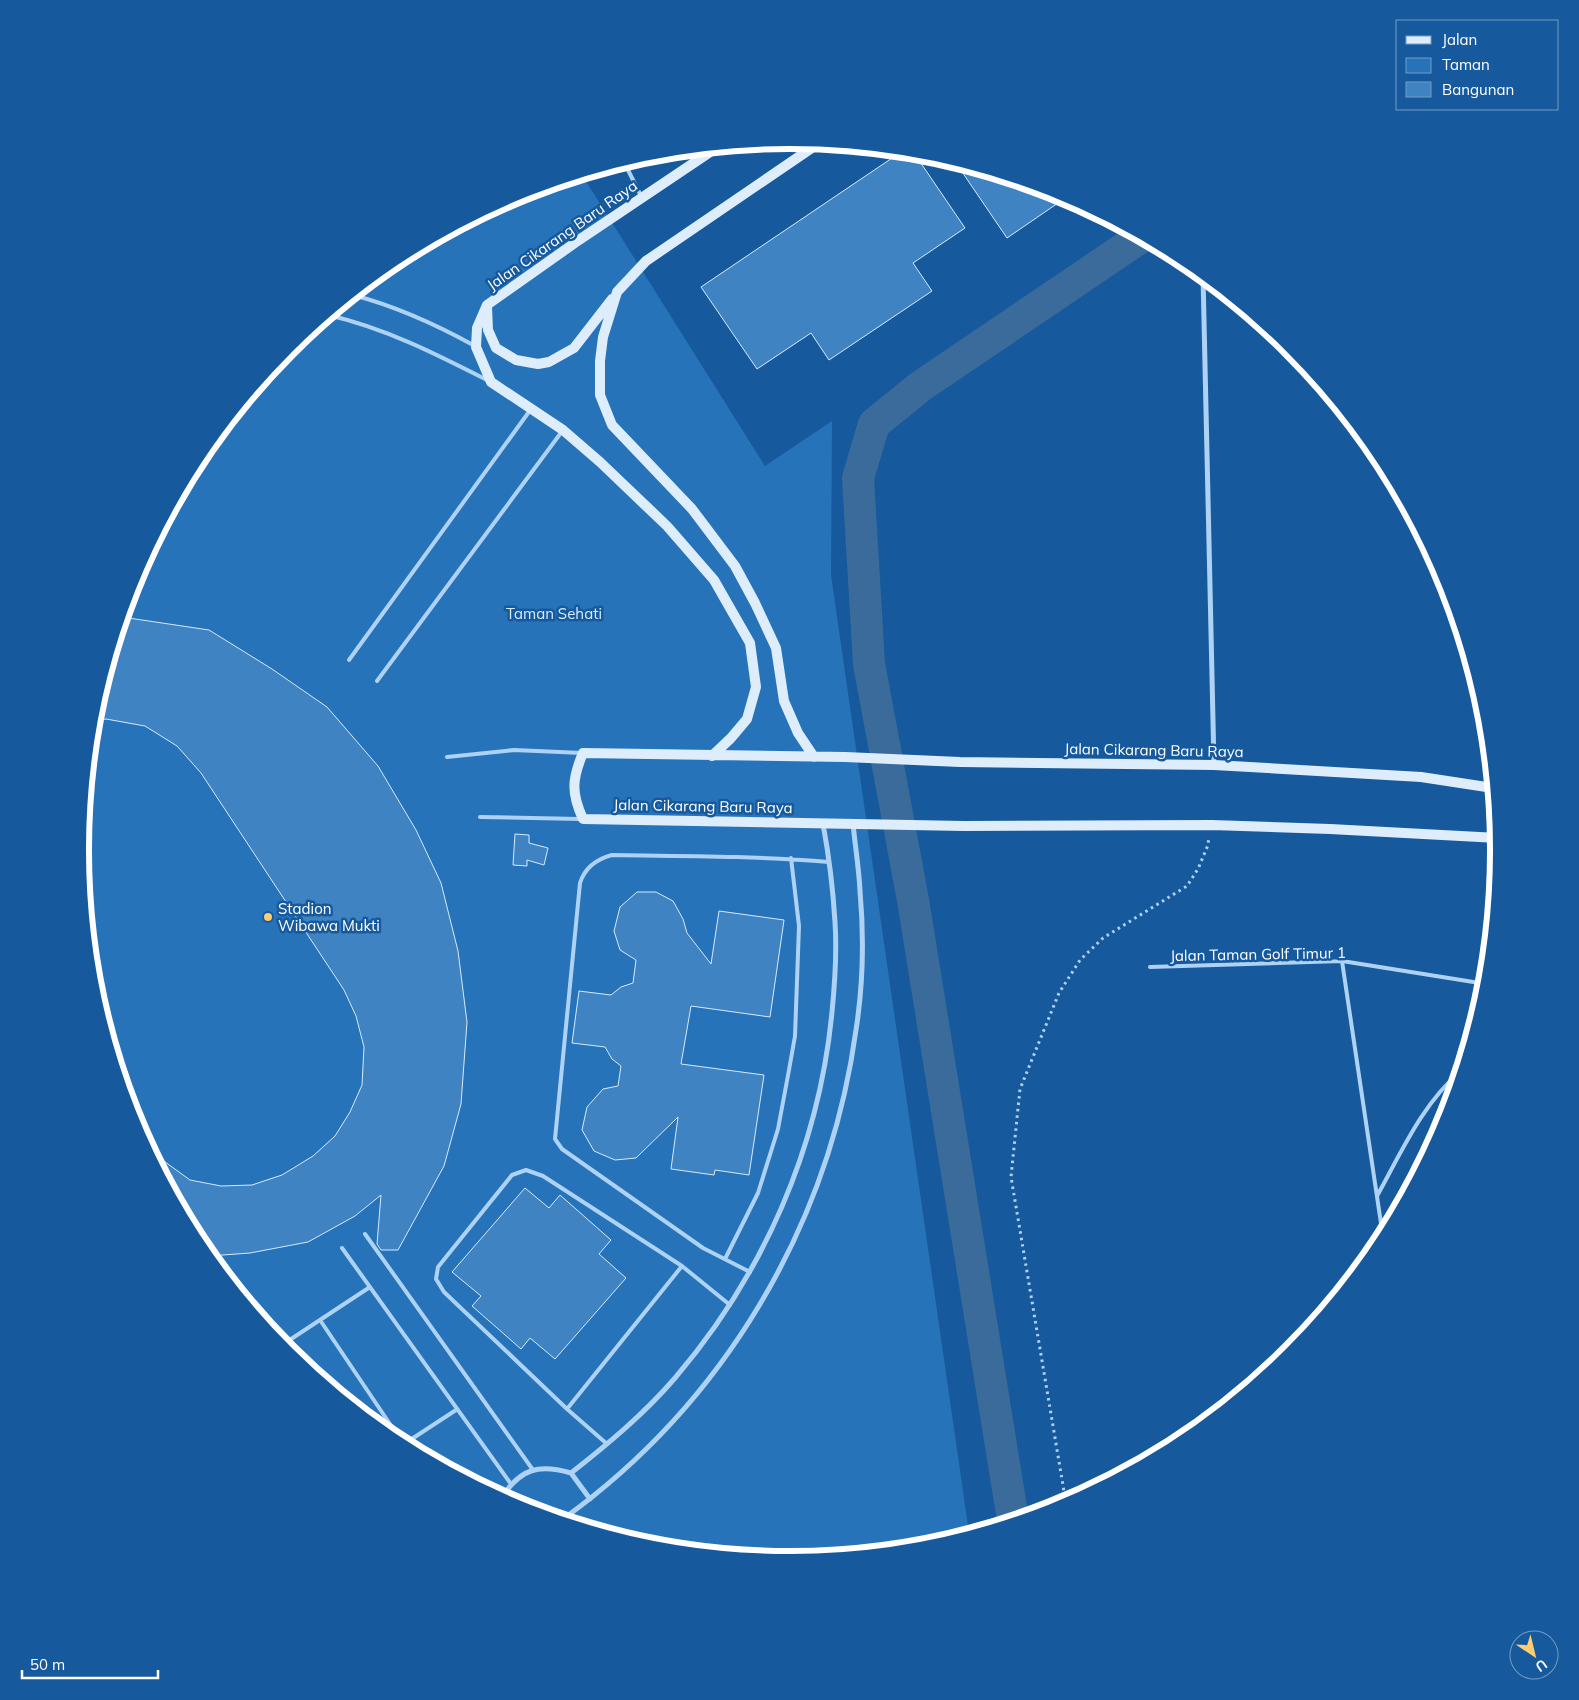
<svg xmlns="http://www.w3.org/2000/svg" width="1579" height="1700" font-family="Mulish,sans-serif">
<style>
.green{fill:#2673ba}
.lines{fill:none;stroke-linecap:round;stroke-linejoin:round}
.river{stroke:#3b6b9b;stroke-width:32}
.building{fill:#3f83c3;stroke:#d6eafd}
.path{stroke:#aed2f3;stroke-width:3;stroke-dasharray:2.5 4;stroke-linecap:butt}
.lane{stroke:#aed2f3;stroke-width:4}
.street{stroke:#aed2f3;stroke-width:5}
.secondary{stroke:#ddedfc;stroke-width:10}
.poi-dot{fill:#ffcc6f;stroke:#165a9d;stroke-width:2}
.labels{text-anchor:middle;dominant-baseline:central;stroke-width:5;stroke-linejoin:round;paint-order:stroke}
.street-label{font-size:15px;fill:#fff;stroke:#165a9d}
.park-label{font-size:15px;fill:#d6eafd;stroke:#165a9d}
.poi-label{font-size:15px;fill:#fff;stroke:#165a9d;text-anchor:start}
.rim{fill:none;stroke:#fff;stroke-width:6}
</style>
<rect width="100%" height="100%" fill="#165a9d"/>
<path class="green" d="M 582,175 L 765,466 L 832,421 L 831,575 L 969,1533 L 928,1546 L 789,1559 L 651,1546 L 518,1505 L 395,1440 L 288,1351 L 199,1244 L 134,1121 L 94,988 L 80,850 L 94,711 L 134,578 L 200,456 L 288,348 L 396,260 L 518,194 Z"/>
<g class="lines">
<path class="river" d="M 1013,1520 L 913,900 L 869,664 L 858,478 L 874,424 L 921,386 L 1141,237"/>
</g>
<path class="building" d="M 901,152 L 914,153 L 965,228 L 913,263 L 932,291 L 829,360 L 811,333 L 757,369 L 701,287 Z
M 956,163 L 1056,193 L 1061,201 L 1007,238 Z
M 122,617 L 209,630 L 272,669 L 327,707 L 378,766 L 416,830 L 441,883 L 458,951 L 467,1022 L 461,1104 L 444,1166 L 398,1250 L 381,1250 L 377,1244 L 381,1195 L 355,1216 L 308,1242 L 250,1253 L 209,1256 L 199,1244 L 150,1151 L 190,1180 L 221,1186 L 252,1185 L 282,1175 L 313,1156 L 335,1136 L 350,1112 L 362,1085 L 364,1047 L 356,1016 L 344,990 L 201,773 L 177,746 L 145,726 L 106,719 L 93,721 L 94,711 Z
M 515,834 L 529,835 L 529,843 L 548,848 L 544,865 L 527,860 L 527,866 L 513,865 Z
M 637,892 L 656,892 L 673,901 L 683,919 L 687,933 L 711,964 L 719,911 L 784,920 L 770,1017 L 691,1006 L 681,1064 L 764,1075 L 749,1175 L 715,1170 L 714,1175 L 671,1169 L 678,1117 L 636,1158 L 615,1160 L 594,1151 L 582,1130 L 587,1107 L 603,1089 L 618,1086 L 621,1066 L 612,1059 L 605,1047 L 572,1043 L 579,991 L 611,995 L 621,987 L 633,983 L 636,960 L 620,950 L 614,931 L 620,907 Z
M 525,1188 L 549,1208 L 560,1195 L 611,1240 L 599,1254 L 626,1278 L 555,1359 L 530,1338 L 521,1349 L 472,1306 L 481,1296 L 452,1272 Z"/>
<g class="lines">
<path class="path" d="M 1066,1503 L 1011,1177 L 1020,1089 L 1059,993 L 1080,960 L 1103,938 L 1187,886 L 1198,869 L 1208,845 L 1209,837"/>
<path class="lane" d="M 624,162 L 641,196
M 353,295 C 395,306 437,325 475,346
M 328,315 C 385,328 436,354 487,380
M 349,660 L 531,409
M 377,681 L 563,430
M 447,757 L 514,750 L 582,753
M 480,817 L 580,819
M 1342,961 L 1383,1237
M 1150,967 L 1342,961 L 1486,984
M 1377,1196 C 1401,1153 1422,1104 1460,1072
M 365,1234 L 533,1470
M 342,1248 L 511,1484
M 725,1259 L 758,1193 L 778,1129 L 789,1070 L 795,1036 L 799,926 L 791,858
M 750,1272 L 703,1248 L 562,1149 L 555,1139 L 580,883 C 585,867 597,859 612,855 C 685,856 757,856 829,862
M 320,1320 L 404,1445
M 282,1345 L 370,1287
M 567,1409 L 682,1266
M 404,1444 L 456,1410
M 607,1444 L 567,1409 L 444,1292 L 436,1279 L 438,1267 L 512,1175 L 526,1170 L 543,1176 L 682,1266 L 730,1305"/>
<path class="street" d="M 1203,276 L 1214,765
M 1491,767 L 1491,787
M 571,1473 C 608,1444 644,1414 675,1378 C 763,1275 819,1148 832,1012 C 835,982 837,952 835,922 C 833,889 829,856 823,824
M 571,1473 L 590,1499
M 502,1497 C 521,1468 539,1464 571,1473
M 563,1519 C 724,1403 829,1226 856,1030 C 863,985 864,936 860,891 C 859,868 855,846 853,823"/>
<path class="secondary" d="M 487,307 L 488,330 L 496,348 L 516,360 L 538,364 L 549,362 L 574,348 L 612,299
M 712,756 L 731,738 L 747,719 L 756,687 L 750,643 L 714,580 L 667,526 L 600,462 L 563,430 L 491,382 L 476,347 L 477,328 L 487,305 L 579,240 L 716,148
M 814,757 L 798,733 L 784,701 L 776,648 L 755,603 L 735,566 L 692,509 L 612,425 L 600,395 L 600,361 L 603,337 L 617,292 L 646,261 L 819,143
M 1493,788 L 1421,777 L 1214,765 L 960,762 L 845,757 L 583,753 C 572,779 571,793 583,819 L 964,826 L 1212,825 L 1330,829 L 1498,838"/>
</g>
<circle class="poi-dot" cx="268" cy="917" r="5"/>
<g class="labels">
<g class="street-label">
<text transform="translate(562 235) rotate(-35)">Jalan Cikarang Baru Raya</text>
<text transform="translate(1154 750) rotate(1)">Jalan Cikarang Baru Raya</text>
<text transform="translate(703 806) rotate(1)">Jalan Cikarang Baru Raya</text>
<text transform="translate(1258 954) rotate(-1)">Jalan Taman Golf Timur 1</text>
</g>
<g class="park-label">
<text x="554" y="613">Taman Sehati</text>
</g>
<g class="poi-label">
<text x="278" y="908">Stadion<tspan x="278" dy="17">Wibawa Mukti</tspan></text>
</g>
</g>
<path d="M0 0H1579V1700H0ZM789 149H790A700 700 0 0 1 1490 849V851A700 700 0 0 1 790 1551H789A700 700 0 0 1 89 851V849A700 700 0 0 1 789 149Z" fill="#165a9d" fill-rule="evenodd"/>
<path class="rim" d="M789 149H790A700 700 0 0 1 1490 849V851A700 700 0 0 1 790 1551H789A700 700 0 0 1 89 851V849A700 700 0 0 1 789 149Z"/>
<rect x="1396" y="20" width="162" height="90" fill="#165a9d" stroke="#739cc4"/>
<rect x="1406" y="36" width="25" height="8" fill="#ddedfc" stroke="#739cc4"/>
<text x="1442" y="45" font-size="15" fill="#ffffff">Jalan</text>
<rect x="1406" y="58" width="25" height="15" fill="#2673ba" stroke="#739cc4"/>
<text x="1442" y="70" font-size="15" fill="#ffffff">Taman</text>
<rect x="1406" y="82" width="25" height="15" fill="#3f83c3" stroke="#739cc4"/>
<text x="1442" y="95" font-size="15" fill="#ffffff">Bangunan</text>
<g transform="translate(1534 1655) rotate(145)"><circle r="24" fill="#165a9d" stroke="#739cc4"/>
<path d="M0-4L9 19L0 12L-9 19Z" fill="#ffcc6f"/>
<text y="-8" font-size="14" font-weight="bold" text-anchor="middle" fill="#ffffff">U</text>
</g>
<path d="M22 1670v8h136v-8" fill="none" stroke="#ffffff" stroke-width="2.5"/>
<text x="30" y="1670" font-size="15" fill="#ffffff" stroke="#165a9d" stroke-width="4" paint-order="stroke">50 m</text>
</svg>
